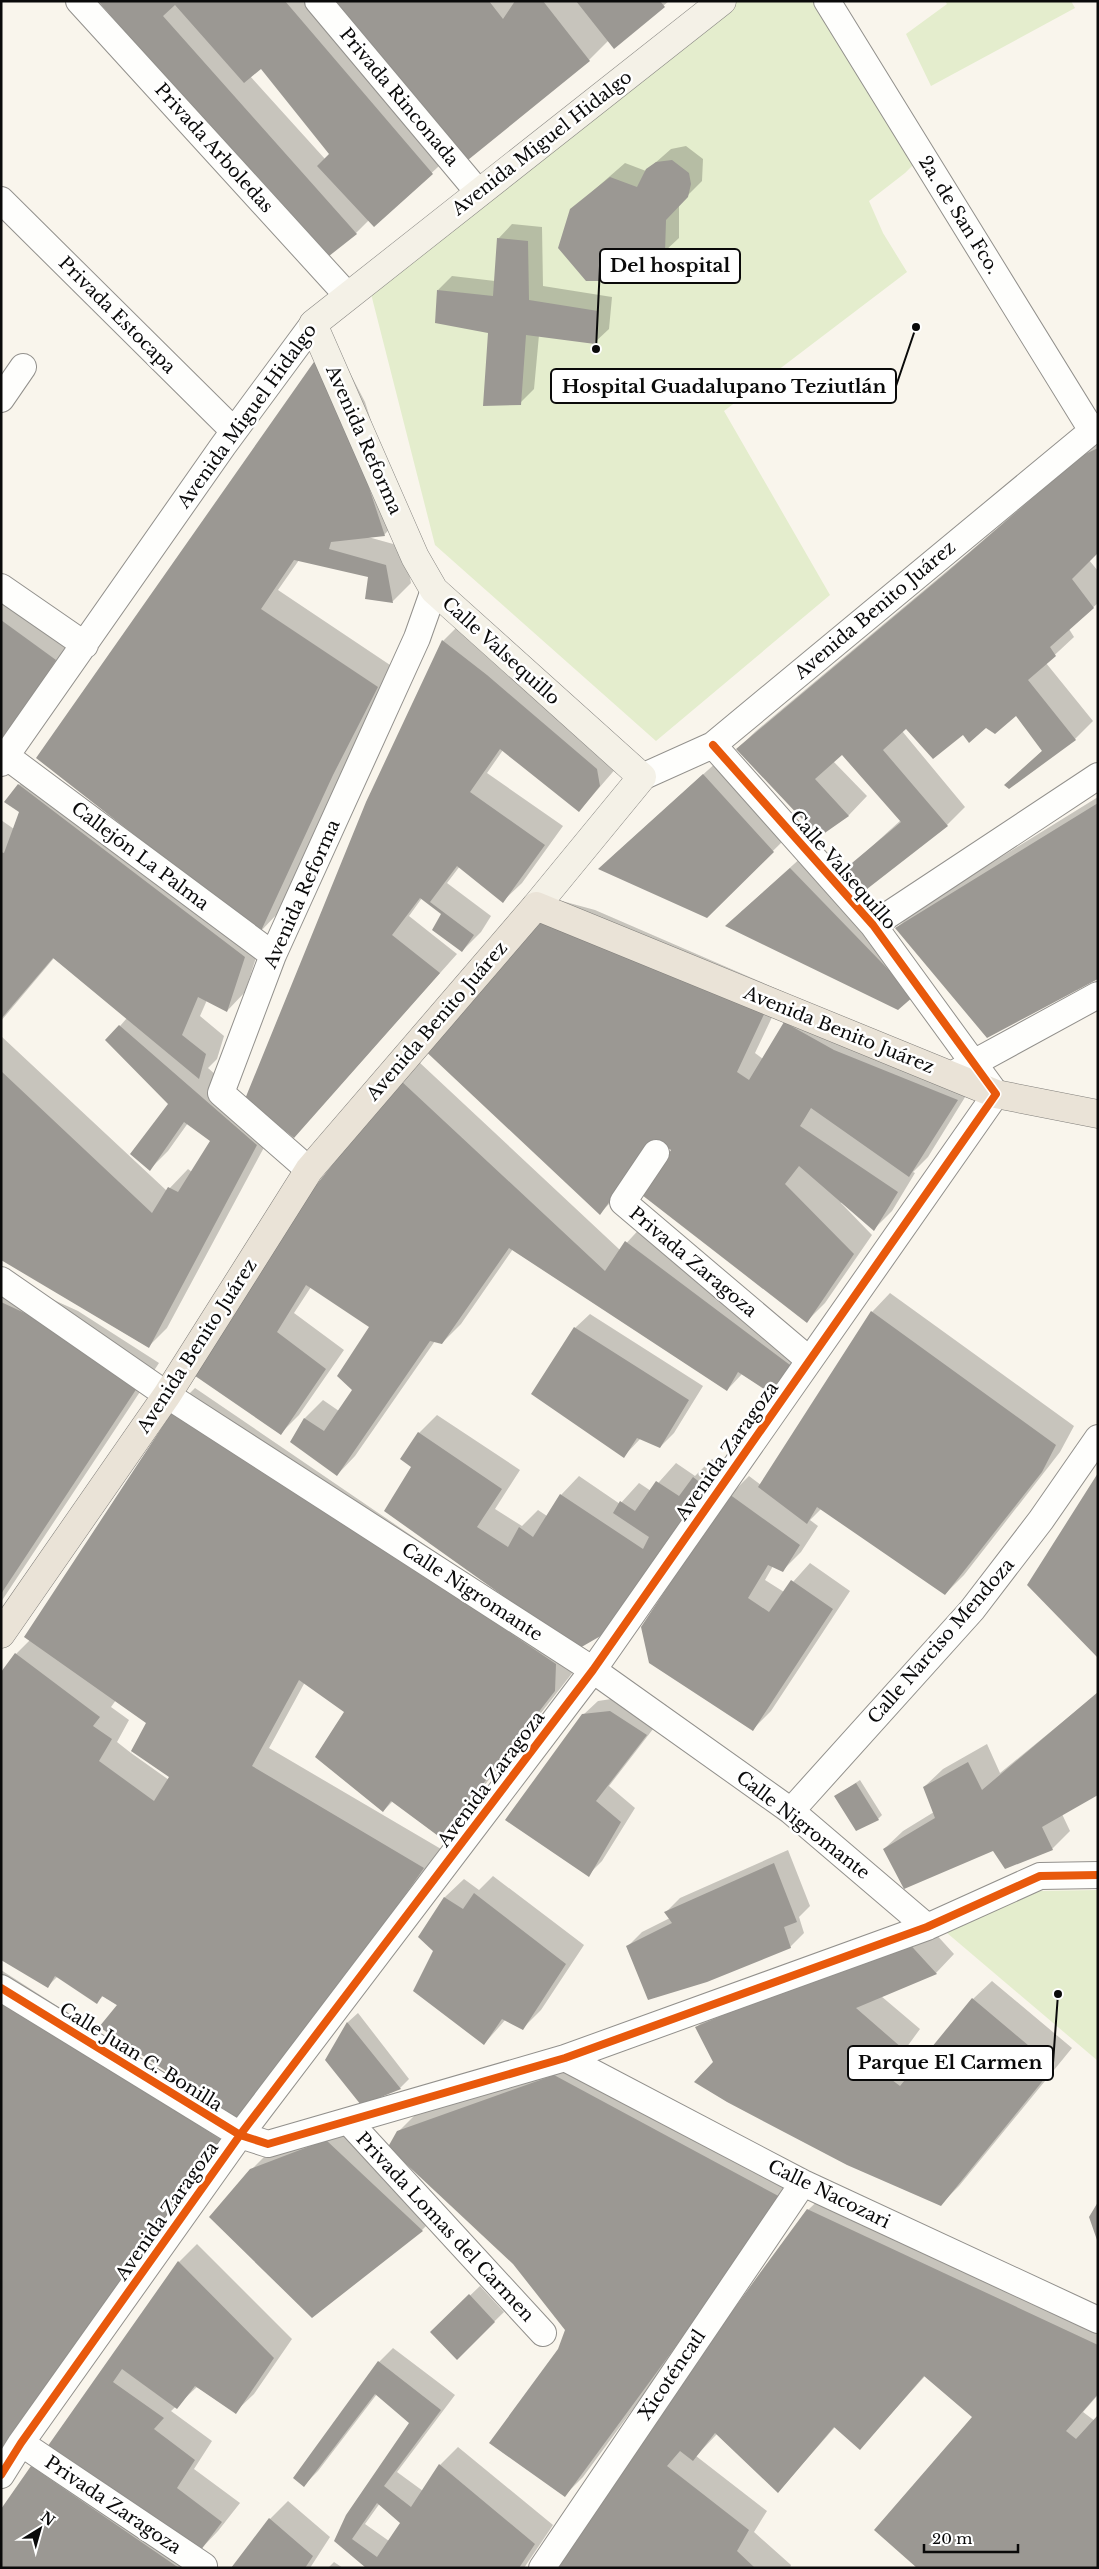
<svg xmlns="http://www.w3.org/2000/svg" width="1099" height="2569" font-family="'Libre Baskerville',serif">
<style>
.green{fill:#e4edcd}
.shadow{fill:#0003;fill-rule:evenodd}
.building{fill:#9b9893;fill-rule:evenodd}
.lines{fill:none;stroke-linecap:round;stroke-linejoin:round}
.street-casing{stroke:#92908c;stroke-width:28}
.secondary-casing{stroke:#888682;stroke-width:29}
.primary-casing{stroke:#7f7d79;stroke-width:29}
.street{stroke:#fefefc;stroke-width:26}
.secondary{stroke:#f4f1e7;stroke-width:28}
.primary{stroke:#eae3d7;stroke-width:28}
.cycleway-casing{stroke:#fff;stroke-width:11}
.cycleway{stroke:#e8590c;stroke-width:8}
.labels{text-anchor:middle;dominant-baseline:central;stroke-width:5;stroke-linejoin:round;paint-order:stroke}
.street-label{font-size:18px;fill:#0a0a0a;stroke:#fff}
.leader{fill:none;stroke:#0a0a0a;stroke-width:2}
.callout-dot{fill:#0a0a0a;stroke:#fff;stroke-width:2}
.callout{fill:#fff;stroke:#0a0a0a;stroke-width:2}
.callout-label{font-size:19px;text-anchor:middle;font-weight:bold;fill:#0a0a0a}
</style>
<rect width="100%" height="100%" fill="#f9f5ec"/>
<path class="green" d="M 738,1 L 826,1 L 920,158 L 905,173 L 869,201 L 883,233 L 907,272 L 724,411 L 830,595 L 656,741 L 435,545 L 369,286 Z
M 945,1 L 1071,1 L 1075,8 L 931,86 L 906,34 L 947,4 Z
M 1098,1890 L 1098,2061 L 940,1927 L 1039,1891 Z"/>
<path class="shadow" d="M 100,1 L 319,1 L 451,155 L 374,226 L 369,220 L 356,233 ZM 261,67 L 331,153 L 325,159 L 250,76 Z
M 335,1 L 669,1 L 614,47 L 609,40 L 589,60 Z
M 686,146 L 703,159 L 702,181 L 679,204 L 679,238 L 664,252 L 571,210 L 625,163 L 646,171 L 671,149 Z
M 512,224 L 542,227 L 543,286 L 612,297 L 609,329 L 594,343 L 539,335 L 534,389 L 520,403 L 489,332 L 438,290 L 452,276 L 495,281 L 498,239 Z
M 334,342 L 365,402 L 402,516 L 384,535 L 368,537 L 404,547 L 411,583 L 393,601 L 366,598 L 369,576 L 299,560 L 278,590 L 396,669 L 278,913 L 260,932 L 38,758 Z
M 1098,441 L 1098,551 L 1089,560 L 1098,571 L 1098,603 L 1069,629 L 1074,637 L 1046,663 L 1093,721 L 1075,739 L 1006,785 L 1043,750 L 1016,715 L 963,733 L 906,727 L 902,731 L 965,807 L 947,825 L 848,868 L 901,820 L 842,754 L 833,761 L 867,796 L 849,815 L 819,836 L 737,749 L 756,731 L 966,555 Z
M 1,589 L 74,641 L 1,742 Z
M 461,623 L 618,766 L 579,811 L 503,750 L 487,773 L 563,826 L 522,883 L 503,901 L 460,866 L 447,883 L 491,916 L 481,932 L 462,951 L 442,913 L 422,898 L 409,916 L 457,954 L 294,1137 L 367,803 L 443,641 Z
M 718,761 L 787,837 L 707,916 L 614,855 Z
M 37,767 L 262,939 L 245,992 L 227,1011 L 207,1000 L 200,1016 L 224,1036 L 217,1059 L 208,1068 L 275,1127 L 167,1328 L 148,1347 L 1,1259 L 1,1036 L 167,1191 L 188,1169 L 192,1172 L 211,1141 L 188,1123 L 168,1151 L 150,1169 L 170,1104 L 120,1026 L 127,1018 L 54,958 L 1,1021 L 1,820 L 14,829 L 20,812 L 19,785 Z
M 1098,797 L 1098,978 L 897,928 L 915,910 Z
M 804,855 L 927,981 L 898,1009 L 741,912 Z
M 562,901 L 595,910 L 784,992 L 755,1053 L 763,1059 L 785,1023 L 803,1004 L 975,1081 L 928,1157 L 913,1172 L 915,1173 L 892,1211 L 874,1229 L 842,1202 L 841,1203 L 872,1235 L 825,1303 L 807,1321 L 672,1149 L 657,1139 L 618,1195 L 600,1213 L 421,1045 Z
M 419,1062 L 620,1250 L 645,1223 L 808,1346 L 788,1373 L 770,1392 L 742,1374 L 727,1390 L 513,1249 L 461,1324 L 442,1343 L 435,1341 L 355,1456 L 337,1475 L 292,1442 L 305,1418 L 323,1400 L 339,1411 L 354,1389 L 371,1327 L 311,1287 L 294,1313 L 344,1350 L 299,1415 L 281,1433 L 187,1369 L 274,1239 Z
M 1,1276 L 78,1311 L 159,1363 L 1,1602 Z
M 890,1293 L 1074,1426 L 1060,1452 L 964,1575 L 945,1594 L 821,1509 L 810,1520 L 818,1526 L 801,1552 L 782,1571 L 773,1566 L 765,1580 L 784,1592 L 810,1563 L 850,1591 L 771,1711 L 753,1729 L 730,1495 L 749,1476 L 761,1485 L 872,1312 Z
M 590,1314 L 703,1386 L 674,1433 L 660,1447 L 641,1438 L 624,1456 L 575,1328 Z
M 195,1388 L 528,1615 L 412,1467 L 419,1433 L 437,1415 L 520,1470 L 495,1509 L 522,1526 L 538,1510 L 547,1516 L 561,1495 L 579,1476 L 620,1504 L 639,1483 L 651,1491 L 676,1463 L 695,1476 L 712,1459 L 724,1468 L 578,1647 L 573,1672 L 459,1818 L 440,1837 L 393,1801 L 383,1811 L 346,1712 L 305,1682 L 269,1748 L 441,1849 L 264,2103 L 103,1996 L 97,2002 L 58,1976 L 48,1986 L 16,1654 L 30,1640 L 177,1406 ZM 116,1700 L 148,1723 L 131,1753 L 117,1742 L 129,1720 L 111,1707 ZM 133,1751 L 171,1777 L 169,1780 L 131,1753 Z
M 1098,1693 L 1062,1814 L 1070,1831 L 1052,1849 L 884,1849 L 903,1831 L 934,1812 L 924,1787 L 943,1769 L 987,1744 L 1000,1773 Z
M 625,1697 L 660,1720 L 609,1786 L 635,1808 L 602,1861 L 588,1875 L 583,1715 L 598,1701 Z
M 860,1780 L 882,1815 L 878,1819 L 836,1796 Z
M 788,1850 L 810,1906 L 799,1917 L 804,1933 L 790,1947 L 628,1946 L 642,1932 L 670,1918 L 666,1912 L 680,1898 Z
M 493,1876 L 584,1945 L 541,2010 L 523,2028 L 506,2019 L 484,2044 L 435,1951 L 419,1937 L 445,1897 L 464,1879 L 479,1890 Z
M 923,1920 L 954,1954 L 936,1973 L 881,1996 L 920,2029 L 901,2055 L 917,2067 L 973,1999 L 992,1981 L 1072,2048 L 959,2186 L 941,2204 L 715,2062 L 697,2027 L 715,2009 Z
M 1,1970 L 243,2125 L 1,2462 Z
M 358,2013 L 409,2079 L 400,2088 L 327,2060 L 348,2022 Z
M 573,2057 L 801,2180 L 583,2477 L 565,2495 L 567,2329 L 514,2263 L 398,2132 L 417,2113 Z
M 345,2123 L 440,2212 L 422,2230 L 312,2316 L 251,2170 L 270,2151 Z
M 827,2192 L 1098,2319 L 1098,2395 L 1083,2412 L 1095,2421 L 1098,2568 L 974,2417 L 925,2376 L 860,2448 L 835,2427 L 778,2492 L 717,2434 L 696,2456 L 767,2511 L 754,2532 L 791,2565 L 790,2568 L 550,2568 L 808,2210 Z
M 197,2244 L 292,2339 L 254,2394 L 235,2412 L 197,2387 L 171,2411 L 212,2441 L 194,2469 L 240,2503 L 218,2531 L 199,2551 L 194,2568 L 1,2568 L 1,2511 L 32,2466 L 48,2450 L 179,2262 Z
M 480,2286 L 504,2312 L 457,2358 L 432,2332 Z
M 393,2348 L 455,2395 L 397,2472 L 423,2491 L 440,2465 L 458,2447 L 553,2525 L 524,2568 L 368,2568 L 335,2541 L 410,2423 L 377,2394 L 318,2471 L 304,2485 L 379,2362 ZM 380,2503 L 404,2518 L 389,2541 L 365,2524 Z
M 288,2501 L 330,2537 L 310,2568 L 232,2568 L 270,2519 Z
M 334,2562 L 343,2568 L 328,2568 Z"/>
<path class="building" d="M 98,1 L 285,1 L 433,174 L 374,227 L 317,166 L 329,154 L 261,69 L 244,83 L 175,5 L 163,16 L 357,234 L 324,260 Z
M 333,1 L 489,1 L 503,19 L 515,1 L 543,1 L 590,61 L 463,164 Z
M 576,1 L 660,1 L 665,7 L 614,49 Z
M 672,160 L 689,173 L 691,184 L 688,197 L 666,220 L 665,253 L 631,281 L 586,281 L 558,248 L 570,209 L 610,177 L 637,187 L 646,169 L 656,162 Z
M 497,238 L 528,241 L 529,300 L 598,311 L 595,344 L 526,335 L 521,405 L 483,406 L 488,333 L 435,323 L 437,290 L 493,296 Z
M 316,359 L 347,421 L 385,536 L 331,542 L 329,549 L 386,565 L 393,603 L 365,599 L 368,577 L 294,560 L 261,609 L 378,687 L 333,775 L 260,933 L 36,758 Z
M 1098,448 L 1098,553 L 1072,579 L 1094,608 L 1050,647 L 1056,656 L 1028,680 L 1076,740 L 1009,789 L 1004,785 L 1042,751 L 1016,716 L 995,734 L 986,728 L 969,743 L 963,735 L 933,759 L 906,729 L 883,750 L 948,826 L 867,889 L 846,868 L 901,822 L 842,755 L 815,779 L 849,816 L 819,837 L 736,749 L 946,573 L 1081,456 Z
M 1,620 L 56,660 L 17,721 L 1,739 Z
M 442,640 L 487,675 L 597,769 L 600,786 L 579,812 L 500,749 L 470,792 L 545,845 L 503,903 L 457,866 L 430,902 L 474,935 L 462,952 L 432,930 L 441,914 L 420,898 L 392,935 L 440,973 L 294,1138 L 245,1099 L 366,802 Z
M 703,774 L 774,852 L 707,918 L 598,869 Z
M 18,784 L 245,957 L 227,1012 L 198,997 L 182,1035 L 206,1054 L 199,1079 L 53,958 L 1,1019 L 1,852 L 4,853 L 19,812 L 4,802 Z
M 1098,803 L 1098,979 L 987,1038 L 895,928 Z
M 790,868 L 914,996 L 898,1010 L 725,926 Z
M 543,919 L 766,1010 L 737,1072 L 749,1080 L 784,1022 L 834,1050 L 958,1100 L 909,1177 L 811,1108 L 800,1126 L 898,1192 L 874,1231 L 799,1166 L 785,1184 L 854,1254 L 807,1323 L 642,1195 L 671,1150 L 654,1139 L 600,1215 L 419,1045 Z
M 119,1025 L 257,1145 L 149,1348 L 1,1260 L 1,1071 L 152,1213 L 168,1187 L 178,1192 L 210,1141 L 184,1122 L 150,1171 L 130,1154 L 168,1104 L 105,1040 Z
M 400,1080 L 605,1271 L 625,1241 L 790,1365 L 770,1393 L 738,1372 L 727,1391 L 509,1248 L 442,1344 L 430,1341 L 337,1476 L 290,1442 L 304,1418 L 324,1431 L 352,1390 L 337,1376 L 369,1327 L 306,1285 L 277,1332 L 326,1369 L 281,1435 L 185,1369 L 273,1239 Z
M 1,1302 L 59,1329 L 141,1382 L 1,1594 Z
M 871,1311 L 1056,1445 L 1042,1472 L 945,1595 L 817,1507 L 807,1524 L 758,1487 Z
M 574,1327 L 689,1400 L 660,1448 L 637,1438 L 624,1458 L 531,1394 Z
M 176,1406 L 556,1664 L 555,1691 L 441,1838 L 391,1801 L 383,1812 L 315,1757 L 344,1712 L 299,1680 L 252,1766 L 424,1868 L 245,2123 L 99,2027 L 117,2005 L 102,1996 L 97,2004 L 55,1976 L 48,1988 L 1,1960 L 1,1672 L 15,1653 L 100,1717 L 93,1726 L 112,1739 L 99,1761 L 154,1801 L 169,1777 L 131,1751 L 146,1723 L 24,1637 Z
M 418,1432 L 502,1489 L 477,1527 L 508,1547 L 519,1527 L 533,1537 L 560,1494 L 643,1549 L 649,1537 L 613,1513 L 620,1501 L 635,1511 L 656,1481 L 679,1496 L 693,1477 L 706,1487 L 611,1630 L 578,1649 L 384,1511 L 411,1467 L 400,1459 Z
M 1098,1473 L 1098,1658 L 1027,1585 Z
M 729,1494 L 800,1545 L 783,1572 L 768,1565 L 748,1598 L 769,1612 L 791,1580 L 833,1609 L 753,1731 L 649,1663 L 641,1627 Z
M 1098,1692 L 1098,1795 L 1042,1827 L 1053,1850 L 1005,1869 L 993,1851 L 904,1889 L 883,1849 L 935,1818 L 923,1787 L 968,1762 L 982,1790 Z
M 610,1711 L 647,1735 L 596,1801 L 621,1822 L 589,1877 L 505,1820 L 582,1714 Z
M 856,1783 L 879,1820 L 856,1831 L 834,1796 Z
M 774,1863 L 797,1922 L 784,1927 L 791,1948 L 707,1982 L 648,2000 L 626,1946 L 672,1923 L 664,1912 Z
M 474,1893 L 566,1964 L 523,2030 L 502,2019 L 484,2045 L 413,1991 L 433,1951 L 418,1937 L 444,1897 L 463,1909 Z
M 904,1938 L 937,1974 L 856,2008 L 902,2048 L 884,2074 L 900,2086 L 972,1998 L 1054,2067 L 941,2206 L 847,2165 L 727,2102 L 694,2082 L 713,2062 L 695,2027 Z
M 1,1999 L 226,2143 L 1,2457 Z
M 347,2022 L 401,2089 L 361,2105 L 325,2060 Z
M 554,2075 L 784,2199 L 565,2497 L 489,2443 L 558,2349 L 565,2330 L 513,2264 L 388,2147 L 397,2131 Z
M 326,2140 L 423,2231 L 312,2318 L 209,2217 L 250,2169 Z
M 1098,2202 L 1098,2240 L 1097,2240 L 1089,2217 Z
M 807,2209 L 1098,2345 L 1098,2394 L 1066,2431 L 1076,2439 L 1098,2415 L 1098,2568 L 917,2568 L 874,2530 L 972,2417 L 924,2376 L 860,2450 L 834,2427 L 778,2493 L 715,2433 L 693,2461 L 680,2451 L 667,2466 L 749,2530 L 737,2551 L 755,2568 L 549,2568 L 584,2513 Z
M 178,2261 L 274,2358 L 236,2414 L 195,2386 L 177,2409 L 122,2369 L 113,2382 L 164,2418 L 154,2429 L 195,2460 L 177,2488 L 222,2522 L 200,2551 L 45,2450 Z
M 469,2294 L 495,2322 L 457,2360 L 430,2332 Z
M 378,2361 L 441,2410 L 384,2486 L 411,2507 L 439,2464 L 535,2544 L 519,2568 L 366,2568 L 334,2541 L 346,2515 L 409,2423 L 375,2394 L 304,2487 L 293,2478 ZM 377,2503 L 400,2523 L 377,2557 L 352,2539 Z
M 31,2466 L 179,2568 L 1,2568 L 1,2509 Z
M 269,2518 L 313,2556 L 305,2568 L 231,2568 Z"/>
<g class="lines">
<defs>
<path id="street" d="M 79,1 L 348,296
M 318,1 L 479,193
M 827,1 L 1091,429
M 1,200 L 234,431
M 1,399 L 23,367
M 1,587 L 85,645
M 6,756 L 273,955
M 1,763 L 223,446 L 313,324
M 642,777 L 713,745 L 1098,426
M 873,925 L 1098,776
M 957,1072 L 1098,995
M 656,1153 L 623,1202 L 808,1359
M 309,1170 L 221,1093 L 273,955 L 417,638 L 434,590
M 1,1280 L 167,1395 L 593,1670 L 791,1811 L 927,1927
M 791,1811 L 972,1610 L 1041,1520 L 1098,1438
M 1,1988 L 240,2135 L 268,2144 L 565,2058 L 927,1927 L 1040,1876 L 1098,1875
M 565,2058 L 803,2183 L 1098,2320
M 348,2121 L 543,2333
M 21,2443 L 204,2566 L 202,2568
M 1,2475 L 21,2443 L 240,2135 L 593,1670 L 996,1094 L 873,925 L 713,745
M 542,2568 L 803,2183"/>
<path id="secondary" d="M 536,906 L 642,777 L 434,590 L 415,557 L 313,324 L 722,1"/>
<path id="primary" d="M 1,1634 L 167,1395 L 309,1170 L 536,906 L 996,1094 L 1098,1114"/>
</defs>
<use href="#street" class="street-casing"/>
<use href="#secondary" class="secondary-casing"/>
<use href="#primary" class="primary-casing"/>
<use href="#street" class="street"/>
<use href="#secondary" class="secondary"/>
<use href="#primary" class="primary"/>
<defs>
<path id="cycleway" d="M 1,1988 L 240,2135 L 268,2144 L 565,2058 L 927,1927 L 1040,1876 L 1098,1875
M 1,2475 L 21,2443 L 240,2135 L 593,1670 L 996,1094 L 873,925 L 713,745"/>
</defs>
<use href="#cycleway" class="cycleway-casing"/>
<use href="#cycleway" class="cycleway"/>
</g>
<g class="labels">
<g class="street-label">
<text transform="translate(399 97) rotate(50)">Privada Rinconada</text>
<text transform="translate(542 143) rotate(-38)">Avenida Miguel Hidalgo</text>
<text transform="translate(214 148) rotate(48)">Privada Arboledas</text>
<text transform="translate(959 215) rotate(58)">2a. de San Fco.</text>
<text transform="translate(117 315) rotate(45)">Privada Estocapa</text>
<text transform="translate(247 416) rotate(-54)">Avenida Miguel Hidalgo</text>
<text transform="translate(364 440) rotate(66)">Avenida Reforma</text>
<text transform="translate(875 610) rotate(-40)">Avenida Benito Juárez</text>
<text transform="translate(501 651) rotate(42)">Calle Valsequillo</text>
<text transform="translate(140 856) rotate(37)">Callejón La Palma</text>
<text transform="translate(843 870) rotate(49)">Calle Valsequillo</text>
<text transform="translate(302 894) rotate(-66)">Avenida Reforma</text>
<text transform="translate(437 1021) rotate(-49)">Avenida Benito Juárez</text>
<text transform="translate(839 1030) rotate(22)">Avenida Benito Juárez</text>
<text transform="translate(693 1262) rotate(40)">Privada Zaragoza</text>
<text transform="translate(197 1346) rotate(-57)">Avenida Benito Juárez</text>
<text transform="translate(727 1451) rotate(-55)">Avenida Zaragoza</text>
<text transform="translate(472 1592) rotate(33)">Calle Nigromante</text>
<text transform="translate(941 1641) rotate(-49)">Calle Narciso Mendoza</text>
<text transform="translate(491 1779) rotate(-53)">Avenida Zaragoza</text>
<text transform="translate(803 1825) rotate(38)">Calle Nigromante</text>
<text transform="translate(141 2057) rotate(32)">Calle Juan C. Bonilla</text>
<text transform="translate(829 2194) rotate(26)">Calle Nacozari</text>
<text transform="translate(167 2211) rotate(-55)">Avenida Zaragoza</text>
<text transform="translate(445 2227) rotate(47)">Privada Lomas del Carmen</text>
<text transform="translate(672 2375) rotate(-56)">Xicoténcatl</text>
<text transform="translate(113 2505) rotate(34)">Privada Zaragoza</text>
</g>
</g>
<path class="leader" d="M596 349L600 266M916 327L896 386M1058 1994L1053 2063"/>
<g class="callout-dot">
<circle cx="596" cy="349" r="5"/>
<circle cx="916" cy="327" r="5"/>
<circle cx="1058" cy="1994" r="5"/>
</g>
<g class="callout">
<rect x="600" y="249" width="140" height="34" rx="5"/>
<rect x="551" y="369" width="345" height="34" rx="5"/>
<rect x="848" y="2046" width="205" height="34" rx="5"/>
</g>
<g class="callout-label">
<text x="670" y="272">Del hospital</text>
<text x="724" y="393">Hospital Guadalupano Teziutlán</text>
<text x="950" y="2069">Parque El Carmen</text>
</g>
<rect width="1099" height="2569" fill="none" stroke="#0a0a0a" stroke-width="5"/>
<g transform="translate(40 2529) rotate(37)" stroke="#ffffff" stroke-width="4" paint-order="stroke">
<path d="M0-4L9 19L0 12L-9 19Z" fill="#0a0a0a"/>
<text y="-8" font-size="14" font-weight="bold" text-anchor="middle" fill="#0a0a0a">N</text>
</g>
<path d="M924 2544v8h94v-8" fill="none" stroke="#0a0a0a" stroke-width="2.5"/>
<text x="932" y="2544" font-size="15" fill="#0a0a0a" stroke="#ffffff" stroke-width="4" paint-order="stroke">20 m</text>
</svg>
